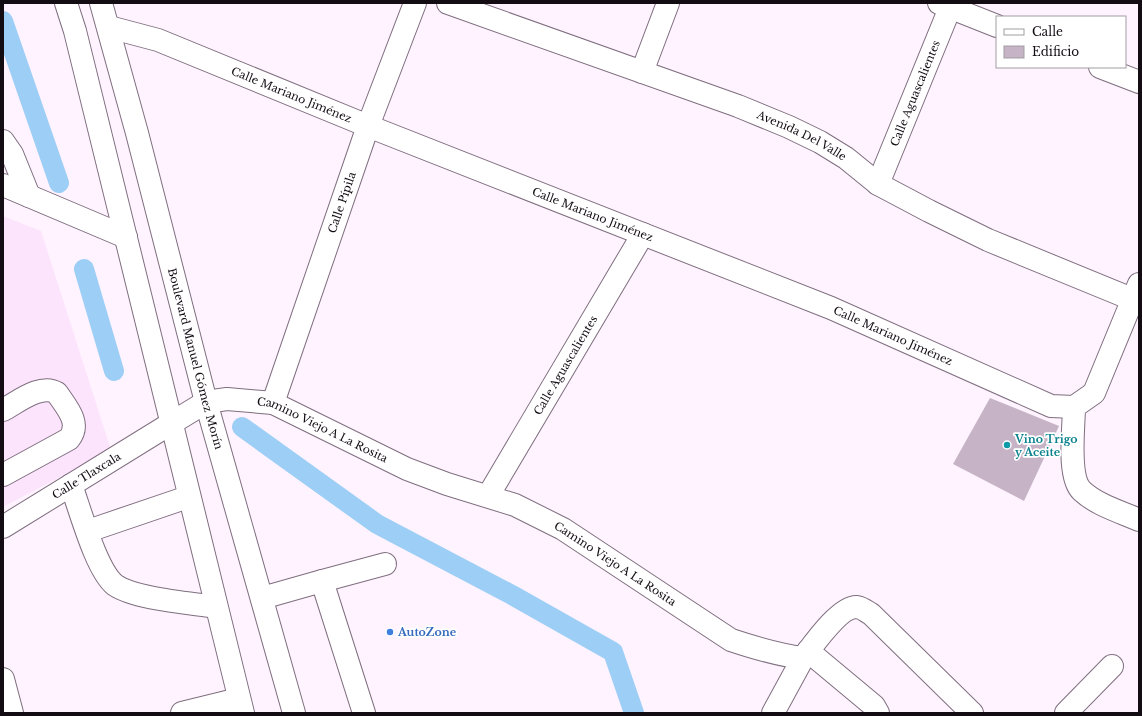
<svg xmlns="http://www.w3.org/2000/svg" width="1142" height="716" font-family="'Libre Baskerville',serif">
<style>
.built{fill:#fde4fd}
.lines{fill:none;stroke-linecap:round;stroke-linejoin:round}
.canal{stroke:#9dcef6;stroke-width:20}
.building{fill:#c6b3c6}
.minor-casing{stroke:#7f6e7f;stroke-width:24}
.major-casing{stroke:#7f6e7f;stroke-width:24}
.minor{stroke:#fff;stroke-width:22}
.major{stroke:#fff;stroke-width:22}
.culture-dot{fill:#0f9aa8;stroke:#fff;stroke-width:1.5}
.shop-dot{fill:#3f7fe0;stroke:#fff;stroke-width:1.5}
.labels{text-anchor:middle;dominant-baseline:central;stroke-width:3.5;stroke-linejoin:round;paint-order:stroke}
.street-label{font-size:11px;fill:#130d13;stroke:#fff}
.culture-label{font-size:11px;font-weight:bold;fill:#0d838f;stroke:#fff;text-anchor:start}
.shop-label{font-size:11px;font-weight:bold;fill:#366cbe;stroke:#fff;text-anchor:start}
</style>
<rect width="100%" height="100%" fill="#fef3fe"/>
<path class="built" d="M 3,216 L 41,231 L 111,450 L 3,507 Z"/>
<g class="lines">
<path class="canal" d="M 3,21 L 59,183
M 84,269 L 114,371
M 242,427 L 377,524 L 512,595 L 613,652 L 634,713"/>
</g>
<path class="building" d="M 990,398 L 1059,426 L 1024,501 L 953,464 Z"/>
<g class="lines">
<defs>
<g id="minor">
<path id="s1" d="M 448,3 L 738,106 L 789,127 L 820,142 L 846,158 L 878,184 L 929,211 L 988,240 L 1139,302"/>
<path d="M 939,3 L 997,26"/>
<path id="s2" d="M 109,27 L 158,40 L 368,126 L 831,308 L 1051,406 L 1074,407"/>
<path d="M 1100,67 L 1139,82"/>
<path d="M 642,72 L 668,3"/>
<path d="M 3,141 L 12,154 L 29,196"/>
<path id="s3" d="M 878,184 L 952,3"/>
<path d="M 3,185 L 126,237"/>
<path d="M 1139,284 L 1094,393 L 1074,407 C 1074,427 1067,477 1082,491 C 1097,505 1121,512 1139,520"/>
<path id="s4" d="M 206,402 L 227,399 L 273,403 L 407,469 L 447,484 L 515,505 L 563,529 L 731,640 C 755,648 778,655 803,658 C 813,645 840,606 857,607 C 863,608 867,612 871,614 L 972,713"/>
<path id="s5" d="M 273,403 L 368,126 L 415,3"/>
<path d="M 3,410 C 18,402 41,383 57,393 C 66,407 82,423 69,439 L 3,475"/>
<path d="M 71,485 C 80,509 96,570 115,585 C 135,599 191,603 216,607"/>
<path id="s6" d="M 488,496 L 643,234"/>
<path id="s7" d="M 3,527 L 170,424"/>
<path d="M 88,531 L 188,497"/>
<path d="M 322,581 L 385,564"/>
<path d="M 262,598 L 322,581 L 364,713"/>
<path d="M 808,651 L 874,706 L 878,713"/>
<path d="M 3,679 L 12,713"/>
<path d="M 182,713 L 239,699"/>
<path d="M 773,713 L 803,658"/>
<path d="M 1066,713 L 1112,666"/>
</g>
<g id="major">
<path d="M 66,3 L 75,31 L 243,713"/>
<path id="s8" d="M 101,3 L 137,133 L 206,402 L 294,713"/>
<path d="M 170,424 L 206,402"/>
</g>
</defs>
<use href="#minor" class="minor-casing"/>
<use href="#major" class="major-casing"/>
<use href="#minor" class="minor"/>
<use href="#major" class="major"/>
</g>
<circle class="culture-dot" cx="1007" cy="445" r="4"/>
<circle class="shop-dot" cx="390" cy="632" r="4"/>
<g class="labels">
<g class="street-label">
<text stroke="none"><textPath href="#s3" startOffset="98">Calle Aguascalientes</textPath></text>
<text stroke="none"><textPath href="#s2" startOffset="195">Calle Mariano Jiménez</textPath></text>
<text stroke="none"><textPath href="#s1" startOffset="378">Avenida Del Valle</textPath></text>
<text stroke="none"><textPath href="#s5" startOffset="212">Calle Pípila</textPath></text>
<text stroke="none"><textPath href="#s2" startOffset="519">Calle Mariano Jiménez</textPath></text>
<text stroke="none"><textPath href="#s2" startOffset="843">Calle Mariano Jiménez</textPath></text>
<text stroke="none"><textPath href="#s8" startOffset="368">Boulevard Manuel Gómez Morín</textPath></text>
<text stroke="none"><textPath href="#s6" startOffset="152">Calle Aguascalientes</textPath></text>
<text stroke="none"><textPath href="#s4" startOffset="123">Camino Viejo A La Rosita</textPath></text>
<text stroke="none"><textPath href="#s7" startOffset="98">Calle Tlaxcala</textPath></text>
<text stroke="none"><textPath href="#s4" startOffset="447">Camino Viejo A La Rosita</textPath></text>
</g>
<g class="culture-label">
<text x="1015" y="439">Vino Trigo<tspan x="1015" dy="13">y Aceite</tspan></text>
</g>
<g class="shop-label">
<text x="398" y="632">AutoZone</text>
</g>
</g>
<rect width="1142" height="716" fill="none" stroke="#130d13" stroke-width="8"/>
<rect x="996" y="16" width="130" height="52" fill="#ffffff" stroke="#a19ea1"/>
<rect x="1004" y="29" width="20" height="6" fill="#ffffff" stroke="#a19ea1"/>
<text x="1032" y="36" font-size="12" fill="#130d13">Calle</text>
<rect x="1004" y="46" width="20" height="12" fill="#c6b3c6" stroke="#a19ea1"/>
<text x="1032" y="56" font-size="12" fill="#130d13">Edificio</text>
</svg>
